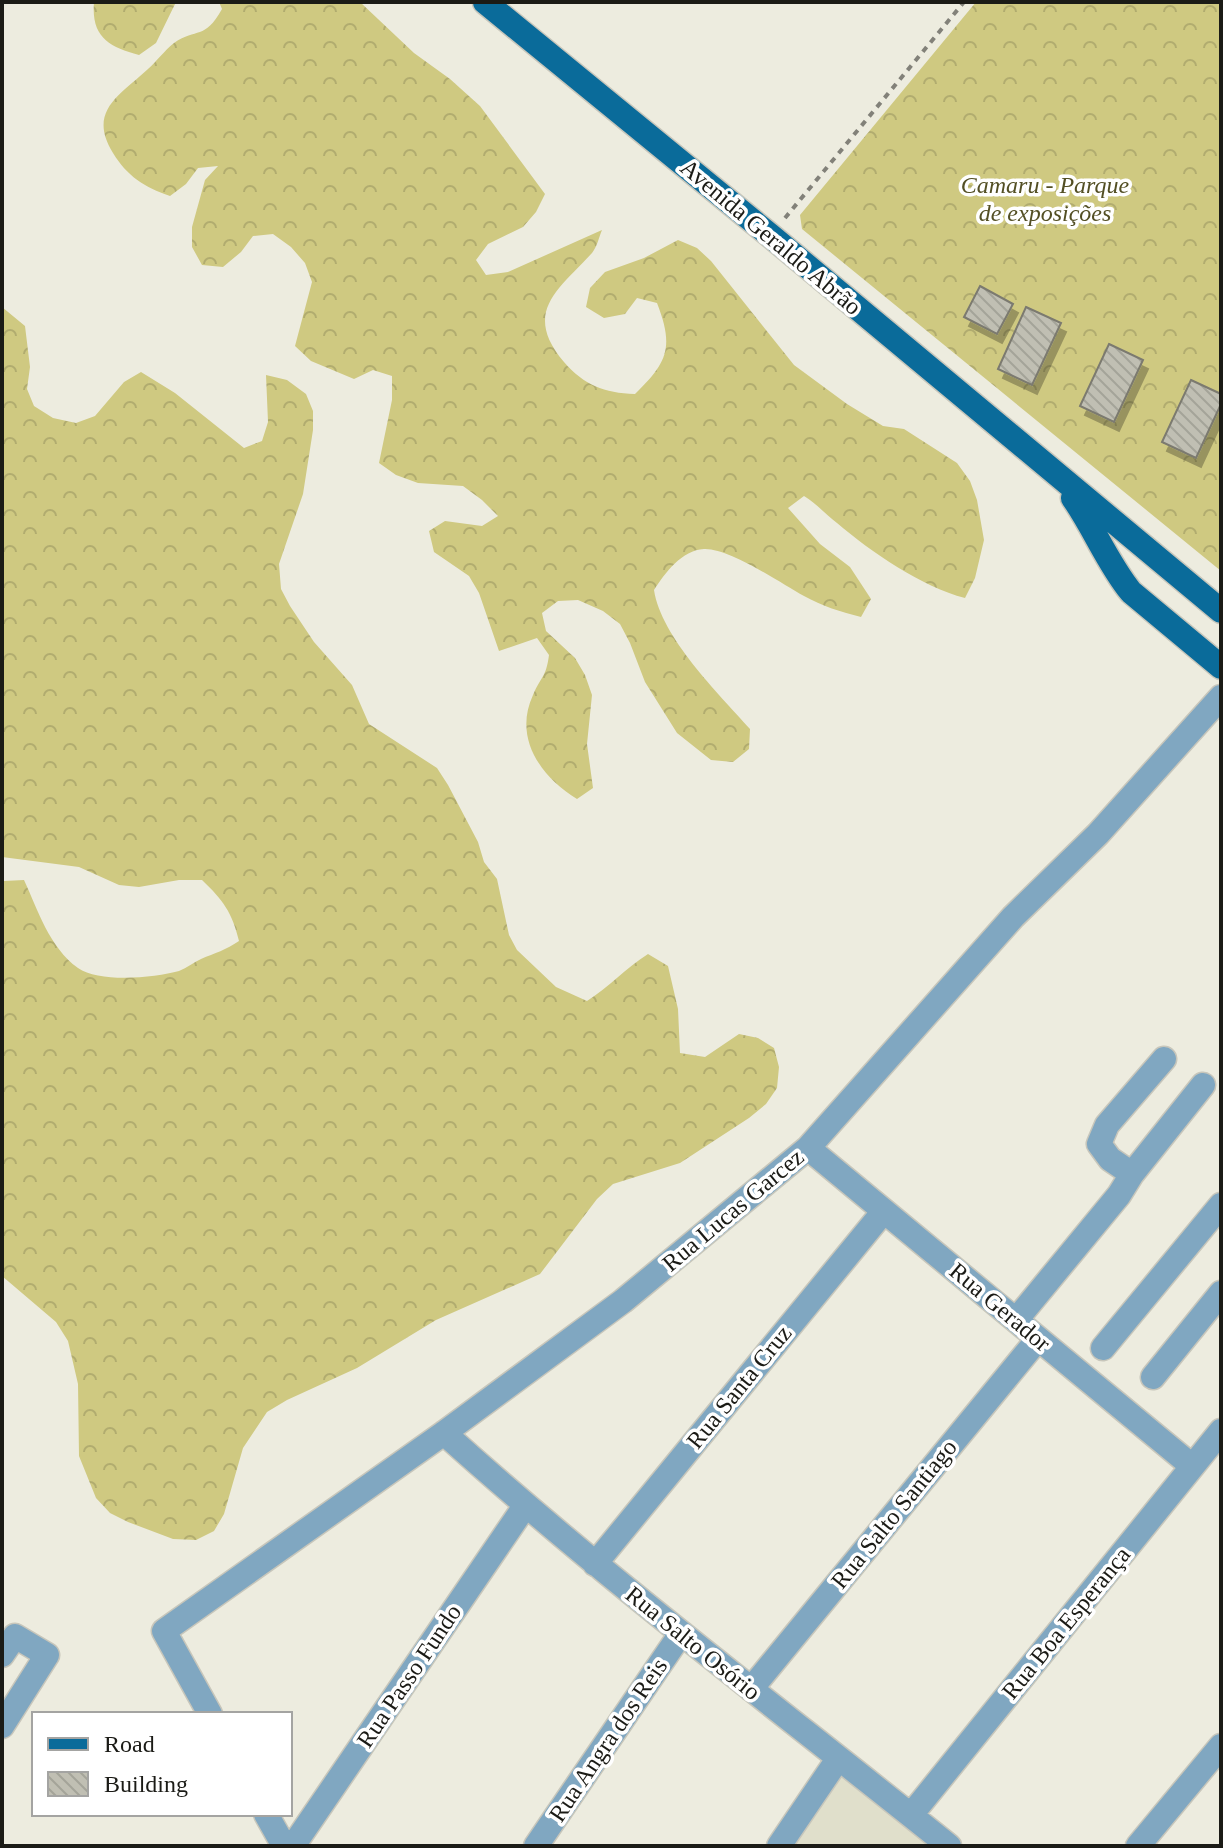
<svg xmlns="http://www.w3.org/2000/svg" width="1223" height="1848" font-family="'Times New Roman',serif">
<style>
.built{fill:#e0dfcb}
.forest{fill:url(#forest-crowns)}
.building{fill:url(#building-back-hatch);stroke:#7b7a6f;stroke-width:2;filter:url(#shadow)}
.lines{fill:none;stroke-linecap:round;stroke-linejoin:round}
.minor-casing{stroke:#c7c6bb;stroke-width:27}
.major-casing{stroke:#c7c6bb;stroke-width:27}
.path{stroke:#828179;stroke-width:4;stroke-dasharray:6 6;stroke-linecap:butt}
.minor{stroke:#80a7c1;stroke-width:24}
.major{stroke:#0a6b9a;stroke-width:24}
.labels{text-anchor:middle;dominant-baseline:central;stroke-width:7;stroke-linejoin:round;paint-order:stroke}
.park-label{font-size:24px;font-style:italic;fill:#534f24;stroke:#fff}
.street-label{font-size:24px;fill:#1b1b16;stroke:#fff}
</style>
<defs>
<pattern id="forest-crowns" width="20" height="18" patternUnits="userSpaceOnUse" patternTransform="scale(2)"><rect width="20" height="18" fill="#cfc981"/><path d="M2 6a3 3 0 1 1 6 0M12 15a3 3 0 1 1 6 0" fill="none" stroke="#b1ac6f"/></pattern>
<pattern id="building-back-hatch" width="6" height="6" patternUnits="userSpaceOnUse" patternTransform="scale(2)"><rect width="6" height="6" fill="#c0bfb3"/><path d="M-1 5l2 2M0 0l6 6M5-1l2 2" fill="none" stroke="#a4a499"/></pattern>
<filter id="shadow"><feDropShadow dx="5" dy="9" stdDeviation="0" flood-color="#0004"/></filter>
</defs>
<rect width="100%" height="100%" fill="#edecdf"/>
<path class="built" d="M 838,1759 L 949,1846 L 781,1846 Z"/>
<path class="forest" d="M 94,2 L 176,2 L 156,43 L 139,55 C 109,47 91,37 94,2 Z
M 219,2 L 360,2 L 414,53 L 450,79 L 480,106 L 545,194 L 536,212 L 523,227 L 488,244 L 476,260 L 486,275 L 508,272 L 602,230 C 599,237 597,247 592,253 C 558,290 522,312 564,362 C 584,385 604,393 635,394 C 668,362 674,347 657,303 L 637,298 L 625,314 L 604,318 L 586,307 L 590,288 L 605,272 L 644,258 L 678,240 L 697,248 L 711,261 L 794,365 L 847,404 L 883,426 L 904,429 L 957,463 L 970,481 L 977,500 L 984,540 L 975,578 L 965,598 C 922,587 871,552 837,523 C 825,514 817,504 804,496 L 788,508 L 820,544 L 850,567 L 871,599 L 861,617 C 841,612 822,606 804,596 C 780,583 730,548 704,549 C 682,550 665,573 654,590 C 661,637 718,693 750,729 L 749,749 L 733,762 L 711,760 L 677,733 L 645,682 L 630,643 L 620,624 L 603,611 L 578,600 L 558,601 L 542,613 L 546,631 L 575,658 L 585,675 L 592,695 L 587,744 L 593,788 L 577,799 C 541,777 513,738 533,695 C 541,676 546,678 549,655 L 537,638 L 499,651 L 479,593 L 469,576 L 434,552 L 429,531 L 445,521 L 482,526 L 498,516 L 482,500 L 463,486 L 418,483 L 396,475 L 379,463 L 392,400 L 392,376 L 373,370 L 354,379 L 311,361 L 295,346 L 312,282 L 305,263 L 291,247 L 273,234 L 253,236 L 241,252 L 223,267 L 202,265 L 192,247 L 192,227 L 205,180 L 218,166 L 198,168 L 186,184 L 170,196 C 144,187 127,176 113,153 C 87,111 120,95 148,69 C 157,61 164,51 174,43 C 197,27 204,41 222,9 Z
M 976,2 L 1221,2 L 1221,571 L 802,229 L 800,215 Z
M 2,307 L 25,326 L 30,367 L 27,389 L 34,406 L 53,418 L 76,423 L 95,416 L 124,382 L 141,372 L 175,393 L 244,448 L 262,441 L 268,422 L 266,375 L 287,380 L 306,394 L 313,411 L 313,430 L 303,494 L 279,564 L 281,589 L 290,606 L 314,642 L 352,685 L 369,724 L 437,768 L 448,785 L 478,842 L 484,862 L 497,879 L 509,935 L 517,950 L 556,987 L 587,1001 C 609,987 626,968 648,954 L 668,966 L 678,1009 L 680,1053 L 705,1057 L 739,1034 L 758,1038 L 774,1048 L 779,1067 L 777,1088 L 766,1104 L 749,1118 L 680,1163 L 613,1184 L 597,1199 L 540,1274 L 436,1320 L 357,1368 L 287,1400 L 267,1412 L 243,1448 L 224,1514 L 214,1531 L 196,1540 L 173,1539 L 128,1522 L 110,1513 L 96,1498 L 79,1456 L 78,1384 L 68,1341 L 56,1322 L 2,1276 L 4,881 L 24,880 C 38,910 49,947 78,968 C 99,983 154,978 179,971 C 187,968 194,962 201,959 C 215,953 226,950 239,941 C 232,912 223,900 202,880 L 179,880 L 139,887 L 119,885 L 79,867 L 2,857 Z"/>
<path class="building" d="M 980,286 L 1013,304 L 997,334 L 964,317 Z
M 1026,307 L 1061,323 L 1032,385 L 998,369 Z
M 1109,344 L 1143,360 L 1114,422 L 1080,406 Z
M 1191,380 L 1221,394 L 1221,404 L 1196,458 L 1162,442 Z"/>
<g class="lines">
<defs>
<path id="minor" d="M 808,1148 L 1192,1466
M 1132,1174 L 1203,1085
M 1016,1320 L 1119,1195 L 1132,1174 L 1110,1159 L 1099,1144 L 1107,1125 L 1164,1059
M 1103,1348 L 1221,1205
M 1153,1377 L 1221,1293
M 444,1433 C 606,1579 780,1710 949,1846
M 595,1564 L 884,1211
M 2,1655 L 15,1636 L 47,1655 L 2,1726
M 751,1689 L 1038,1339
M 210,1714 L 164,1631 L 444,1433 L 623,1301 L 808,1148 L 1013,917 L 1098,834 L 1221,697
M 266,1814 L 284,1846
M 911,1815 L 1221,1431
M 293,1846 L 525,1506
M 536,1846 L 680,1635
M 779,1846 L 838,1759
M 1138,1846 L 1221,1746"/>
<path id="major" d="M 485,2 L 771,236 L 1221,611
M 1073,498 C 1094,528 1108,564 1131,592 L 1221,667"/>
</defs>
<use href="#minor" class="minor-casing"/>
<use href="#major" class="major-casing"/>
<path class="path" d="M 785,218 L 964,2"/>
<use href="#minor" class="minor"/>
<use href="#major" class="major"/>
</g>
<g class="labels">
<g class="park-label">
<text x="1045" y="185">Camaru - Parque<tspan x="1045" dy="28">de exposições</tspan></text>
</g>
<g class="street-label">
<text transform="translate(771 237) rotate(40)">Avenida Geraldo Abrão</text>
<text transform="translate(733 1210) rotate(-40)">Rua Lucas Garcez</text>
<text transform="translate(1000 1307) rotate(40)">Rua Gerador</text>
<text transform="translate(739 1387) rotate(-51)">Rua Santa Cruz</text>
<text transform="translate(894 1514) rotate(-51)">Rua Salto Santiago</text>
<text transform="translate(1066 1623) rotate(-51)">Rua Boa Esperança</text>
<text transform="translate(693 1643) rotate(39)">Rua Salto Osório</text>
<text transform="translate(409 1676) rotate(-56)">Rua Passo Fundo</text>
<text transform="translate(608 1740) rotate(-56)">Rua Angra dos Reis</text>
</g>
</g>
<rect width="1223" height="1848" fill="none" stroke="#1b1b16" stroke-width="8"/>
<rect x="32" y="1712" width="260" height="104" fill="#ffffff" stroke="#a4a4a2" stroke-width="2"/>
<rect x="48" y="1738" width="40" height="12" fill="#0a6b9a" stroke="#a4a4a2" stroke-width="2"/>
<text x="104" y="1752" font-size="24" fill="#1b1b16">Road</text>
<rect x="48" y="1772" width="40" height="24" fill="url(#building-back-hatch)" stroke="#a4a4a2" stroke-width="2"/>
<text x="104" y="1792" font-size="24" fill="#1b1b16">Building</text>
</svg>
